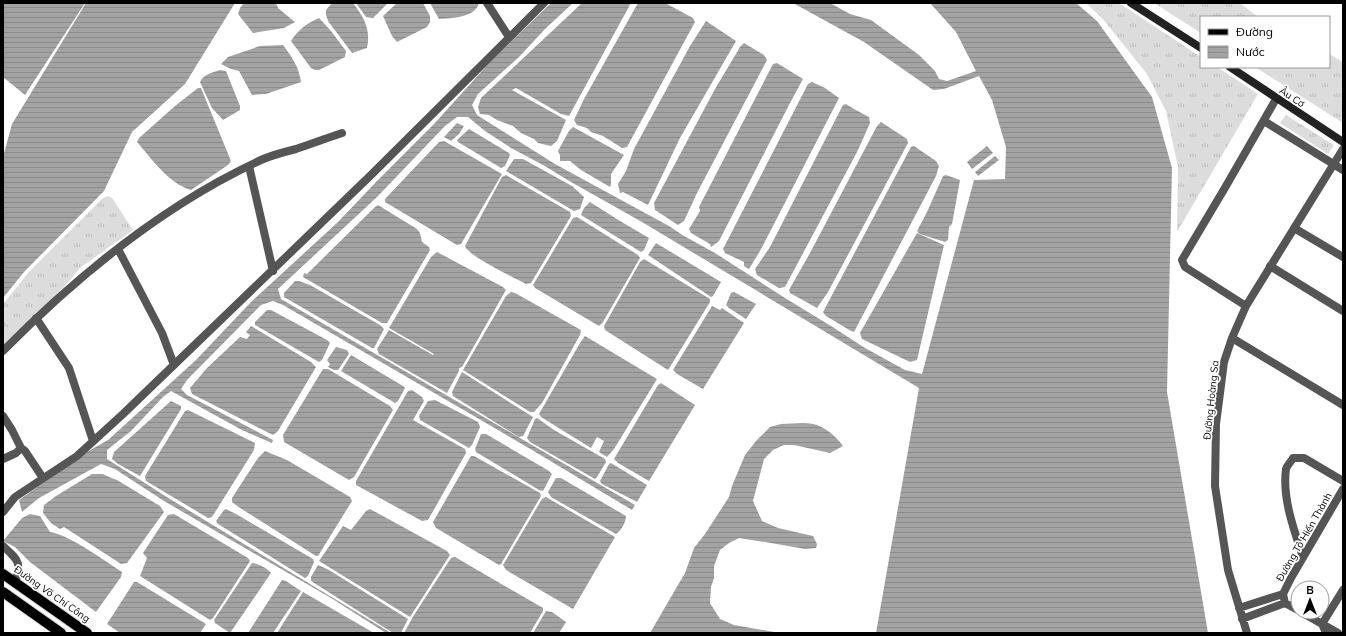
<svg xmlns="http://www.w3.org/2000/svg" width="1346" height="636" font-family="Mulish,sans-serif">
<style>
.grass{fill:url(#grass-tufts)}
.water{fill:url(#water-rules)}
.lines{fill:none;stroke-linecap:round;stroke-linejoin:round}
.primary-casing{stroke:#dbdbdb;stroke-width:12}
.minor{stroke:#555;stroke-width:8}
.secondary{stroke:#222;stroke-width:8}
.primary{stroke:#000;stroke-width:10}
.labels{text-anchor:middle;dominant-baseline:central;stroke-width:3.5;stroke-linejoin:round;paint-order:stroke}
.street-label{font-size:10px;fill:#000;stroke:#fff}
</style>
<defs>
<pattern id="grass-tufts" width="24" height="20" patternUnits="userSpaceOnUse"><rect width="24" height="20" fill="#dcdcdc"/><path d="M3 7l-1-3M5 7V3M7 7l1-3M15 17l-1-3M17 17v-4M19 17l1-3" fill="none" stroke="#bbb"/></pattern>
<pattern id="water-rules" width="6" height="5" patternUnits="userSpaceOnUse"><rect width="6" height="5" fill="#a3a3a3"/><path d="M0 2.5h6" fill="none" stroke="#8b8b8b"/></pattern>
</defs>
<rect width="100%" height="100%" fill="#fff"/>
<path class="grass" d="M 1086,3 L 1119,3 L 1201,57 L 1201,67 L 1217,67 L 1258,94 L 1177,232 L 1178,167 L 1166,111 L 1147,74 L 1102,18 Z
M 1154,3 L 1240,3 L 1258,17 L 1201,17 L 1201,33 Z
M 1329,54 L 1343,62 L 1343,123 L 1255,67 L 1329,67 Z
M 1286,115 L 1334,145 L 1328,154 L 1280,123 Z
M 108,196 L 112,198 L 133,230 L 80,268 L 65,286 L 3,348 L 3,304 L 28,273 L 103,198 Z"/>
<path class="water" d="M 3,3 L 85,3 L 25,95 L 3,77 Z
M 86,3 L 235,3 L 185,84 L 132,132 L 104,191 L 24,272 L 3,298 L 3,157 L 12,124 Z
M 244,3 L 276,3 L 278,8 L 295,22 L 284,28 L 253,33 L 238,14 L 240,8 Z
M 332,3 L 353,3 C 364,17 371,30 367,48 L 352,53 L 328,21 L 326,15 L 326,10 Z
M 356,3 L 388,3 L 373,18 L 366,17 Z
M 397,3 L 423,3 L 430,16 L 430,22 L 427,27 L 397,42 L 392,36 L 383,16 Z
M 430,3 L 479,3 C 475,18 451,18 439,19 Z
M 551,3 L 573,3 L 545,29 L 519,57 L 478,94 L 472,105 L 477,115 L 555,164 L 669,226 L 684,236 L 715,253 L 785,298 L 831,326 L 865,348 L 905,370 L 922,374 L 974,180 L 1005,179 L 1006,147 L 992,100 L 979,76 L 944,89 L 933,90 L 864,42 L 793,3 L 830,3 L 850,14 L 871,20 L 919,55 L 935,71 L 939,79 L 947,81 L 976,71 L 956,32 L 930,3 L 1076,3 L 1097,21 L 1152,97 L 1172,168 L 1167,392 L 1208,633 L 876,633 L 919,388 L 642,222 L 571,182 L 543,165 L 511,148 L 485,131 L 468,117 L 457,117 L 445,126 L 377,197 L 278,289 L 281,299 L 635,505 L 632,510 L 527,447 L 283,305 L 273,301 L 261,305 L 187,380 L 181,389 L 187,395 L 273,440 L 272,443 L 242,430 L 171,391 L 163,397 L 131,431 L 107,450 L 107,459 L 170,499 L 391,633 L 386,633 L 331,598 L 164,501 L 115,469 L 101,464 L 39,498 L 22,512 L 19,500 L 87,452 L 108,440 L 196,360 L 252,301 L 338,222 L 377,181 L 434,124 L 491,61 Z
M 582,3 L 631,3 L 569,116 L 561,114 L 516,88 L 512,90 L 566,120 L 557,141 L 551,146 L 538,143 L 534,139 L 521,133 L 513,126 L 497,120 L 489,115 L 480,114 L 478,107 L 481,98 Z
M 638,3 L 665,3 L 693,18 L 695,22 L 627,147 L 622,148 L 603,136 L 591,132 L 587,128 L 577,125 L 574,120 L 584,99 Z
M 319,18 L 331,31 L 346,51 L 345,57 L 319,70 L 315,70 L 311,68 L 291,41 C 298,30 307,23 319,18 Z
M 706,21 L 736,41 L 680,138 L 648,205 L 623,192 L 620,193 L 618,184 L 626,171 L 634,149 L 690,46 Z
M 744,43 L 764,55 L 767,60 L 697,193 L 684,221 L 678,225 L 655,210 L 654,203 L 715,89 L 740,47 Z
M 283,45 C 292,57 299,67 301,82 L 266,94 L 252,95 L 239,71 L 231,69 L 221,64 L 228,57 L 260,46 Z
M 777,63 L 803,79 L 790,103 L 719,241 L 711,247 L 710,244 L 691,233 L 689,229 L 700,211 L 699,207 L 773,64 Z
M 220,70 L 226,71 L 240,106 L 240,110 L 223,120 L 212,108 L 200,82 C 204,74 211,73 220,70 Z
M 812,82 L 825,88 L 839,98 L 760,251 L 749,269 L 744,266 L 744,262 L 725,253 L 723,249 L 808,84 Z
M 198,88 L 201,88 L 231,161 L 228,165 L 191,190 C 169,184 151,158 137,142 L 139,138 L 175,106 Z
M 846,104 L 854,109 L 869,117 L 870,123 L 857,152 L 785,287 L 779,288 L 757,275 L 755,269 L 770,247 L 843,105 Z
M 881,122 L 907,139 L 908,143 L 828,292 L 817,308 L 790,293 L 789,290 L 810,253 L 877,126 Z
M 457,123 L 464,126 L 459,134 L 451,141 L 444,137 Z
M 573,127 L 624,155 L 611,174 L 611,184 L 610,187 L 581,170 L 570,161 L 560,161 L 560,155 L 558,151 L 569,131 Z
M 469,129 L 509,153 L 510,155 L 505,166 L 501,168 L 458,142 L 457,140 Z
M 444,141 L 502,174 L 461,244 L 457,245 L 385,202 L 385,199 L 439,142 Z
M 914,146 L 936,161 L 939,166 L 936,176 L 854,332 L 851,331 L 826,316 L 823,312 L 911,147 Z
M 987,146 L 993,153 L 972,169 L 967,162 Z
M 995,156 L 999,160 L 978,176 L 975,172 Z
M 514,159 L 523,159 L 572,186 L 584,197 L 580,209 L 574,211 L 506,171 Z
M 506,175 L 570,212 L 571,216 L 531,283 L 526,284 C 515,278 468,256 465,246 L 502,177 Z
M 946,175 L 960,180 L 952,224 L 949,227 L 948,240 L 945,242 L 920,234 L 917,231 L 927,212 L 943,176 Z
M 590,202 L 620,221 L 649,238 L 644,250 L 641,252 L 581,215 L 584,208 Z
M 378,205 L 417,229 L 420,233 L 422,242 L 429,247 L 430,250 L 387,323 L 382,323 L 303,277 L 304,273 L 307,274 L 375,207 Z
M 577,217 L 638,255 L 640,258 L 603,322 L 599,326 L 535,288 L 533,285 L 573,218 Z
M 917,233 L 944,245 L 917,360 L 910,362 L 862,339 L 860,333 Z
M 656,243 L 721,282 L 713,296 L 711,297 L 648,255 Z
M 437,252 L 503,287 L 506,290 L 462,367 L 459,368 L 459,371 L 447,393 L 379,354 L 377,349 L 389,330 L 433,355 L 434,354 L 389,328 L 431,257 Z
M 644,259 L 710,299 L 710,302 L 668,370 L 605,330 L 604,326 L 640,262 Z
M 295,281 L 299,281 L 310,285 L 380,325 L 384,329 L 374,348 L 372,348 L 284,297 L 284,293 Z
M 511,292 L 515,293 L 581,330 L 580,335 L 542,403 L 534,412 L 530,412 L 463,370 L 506,296 Z
M 734,292 L 756,304 L 746,319 L 729,308 L 726,305 L 731,293 Z
M 712,306 L 720,310 L 722,308 L 744,323 L 703,389 L 677,374 L 673,370 Z
M 267,310 L 271,310 L 327,340 L 330,343 L 322,360 L 319,362 L 255,325 L 255,322 Z
M 251,326 L 311,362 L 316,367 L 278,431 L 273,435 L 192,394 L 190,388 L 207,368 L 240,337 L 247,339 L 250,335 L 246,332 Z
M 585,336 L 657,379 L 614,449 L 607,457 L 599,452 L 604,441 L 597,437 L 591,448 L 541,417 L 539,414 L 580,343 Z
M 336,347 L 347,350 L 349,354 L 338,370 L 334,370 L 328,367 L 330,364 L 327,360 Z
M 351,355 L 403,386 L 405,388 L 398,401 L 395,403 L 341,371 Z
M 323,369 L 328,369 L 390,406 L 393,410 L 354,477 L 349,480 L 284,442 L 283,435 Z
M 462,372 L 533,417 L 523,436 L 519,437 L 453,396 L 452,392 Z
M 661,383 L 695,405 L 649,481 L 618,463 L 614,459 L 658,385 Z
M 412,390 L 422,397 L 424,401 L 413,420 L 465,449 L 466,453 L 428,520 L 422,521 L 356,485 L 356,481 L 408,391 Z
M 435,400 L 478,422 L 480,427 L 472,445 L 469,448 L 420,420 L 419,416 L 428,401 Z
M 171,401 L 181,406 L 181,409 L 140,476 L 118,464 L 112,459 L 114,452 Z
M 188,410 L 255,443 L 254,450 L 212,517 L 208,518 L 146,481 L 145,476 L 185,411 Z
M 537,418 L 554,430 L 605,459 L 606,462 L 597,477 L 595,479 L 530,442 L 527,438 L 535,419 Z
M 781,424 C 791,424 803,422 813,424 C 824,426 836,436 843,446 L 830,453 L 794,445 L 784,445 L 773,450 L 764,459 L 753,501 L 762,521 L 778,528 L 813,536 L 817,544 L 816,548 L 805,549 L 771,543 L 739,538 L 729,543 L 720,550 L 714,566 L 714,578 L 711,587 L 710,603 L 720,619 L 734,625 L 780,633 L 650,633 L 685,573 L 694,548 L 705,534 L 729,497 L 732,486 L 745,455 L 756,441 L 770,427 Z
M 481,434 L 486,434 L 549,471 L 552,474 L 543,491 L 539,490 L 476,452 L 475,449 Z
M 265,451 L 287,460 L 350,497 L 352,501 L 318,556 L 316,556 L 240,508 L 232,502 L 232,498 L 258,458 Z
M 471,456 L 474,456 L 540,493 L 541,496 L 501,564 L 499,565 L 436,528 L 433,522 Z
M 611,463 L 647,485 L 637,502 L 602,484 L 600,481 L 609,464 Z
M 92,474 L 103,474 L 109,477 L 117,480 L 160,506 L 164,512 L 127,563 L 121,564 L 64,527 L 60,529 L 51,523 L 43,513 L 44,505 L 56,496 Z
M 556,478 L 561,478 L 626,516 C 626,522 621,531 616,534 L 551,497 L 548,492 Z
M 546,497 L 615,537 L 573,609 L 506,570 L 503,565 L 542,499 Z
M 226,509 L 236,514 L 313,559 L 314,562 L 308,576 L 305,578 L 218,524 L 216,521 L 224,510 Z
M 370,509 L 447,551 L 450,555 L 410,617 L 319,561 L 343,526 L 351,530 L 366,511 Z
M 30,514 L 40,516 L 50,532 C 70,535 105,561 122,572 L 121,577 L 96,612 L 30,562 L 15,547 L 3,541 L 22,518 Z
M 174,514 L 248,558 L 250,561 L 213,618 L 210,620 L 140,576 L 147,558 L 143,553 L 168,515 Z
M 455,557 L 543,608 L 543,611 L 530,633 L 404,633 L 414,615 L 451,558 Z
M 252,563 C 259,564 267,568 271,573 L 230,633 L 215,623 L 214,620 Z
M 318,565 L 329,570 L 408,619 L 401,633 L 393,633 L 311,581 L 311,577 Z
M 282,580 L 286,581 L 301,591 L 273,633 L 248,633 Z
M 134,582 L 137,582 L 206,624 L 200,633 L 120,633 L 107,624 Z
M 303,592 L 374,633 L 277,633 Z
M 546,611 L 552,612 L 566,622 L 559,633 L 533,633 Z"/>
<g class="lines">
<defs>
<path id="primary" d="M 3,574 L 87,633
M 3,592 L 61,633"/>
</defs>
<use href="#primary" class="primary-casing"/>
<path class="minor" d="M 487,3 L 509,37
M 1264,121 L 1343,170
M 249,166 L 273,271
M 1294,228 L 1343,257
M 118,249 L 162,333 L 174,365
M 1270,266 L 1343,311
M 1246,306 L 1185,267 L 1182,260 L 1226,186 L 1276,99
M 36,318 L 69,368 L 93,441
M 1232,338 L 1343,405
M 3,351 C 78,275 163,205 261,160 C 272,155 284,152 296,149 C 311,144 327,138 342,133
M 3,416 L 12,430 L 21,448 L 25,451 L 43,478
M 3,459 L 16,453 L 21,448
M 3,512 L 15,497 L 77,456 L 123,414 L 371,175 L 544,3
M 3,546 C 18,560 22,562 15,583
M 1303,557 C 1294,530 1282,498 1286,469 C 1287,465 1291,462 1293,458 L 1304,458 L 1343,481
M 1285,603 L 1283,594 L 1291,578 L 1343,489
M 1285,603 L 1298,610
M 1239,608 L 1283,594
M 1301,612 L 1338,633
M 1242,619 L 1285,603
M 1247,633 L 1228,570 L 1215,486 L 1216,424 L 1224,362 L 1232,338 L 1246,306 L 1343,149
M 1326,633 L 1322,624 L 1343,590"/>
<path class="secondary" d="M 1131,3 L 1201,48
M 1230,67 L 1343,142"/>
<use href="#primary" class="primary"/>
</g>
<g class="labels">
<g class="street-label">
<text transform="translate(1292 97) rotate(33)">Âu Cơ</text>
<text transform="translate(1211 400) rotate(-84)">Đường Hoàng Sa</text>
<text transform="translate(1304 537) rotate(-60)">Đường Tô Hiến Thành</text>
<text transform="translate(52 594) rotate(35)">Đường Võ Chí Công</text>
</g>
</g>
<rect width="1346" height="636" fill="none" stroke="#000000" stroke-width="8"/>
<rect x="1200" y="16" width="130" height="52" fill="#ffffff" stroke="#999999"/>
<rect x="1208" y="29" width="20" height="6" fill="#000000" stroke="#999999"/>
<text x="1236" y="36" font-size="12" fill="#000000">Đường</text>
<rect x="1208" y="46" width="20" height="12" fill="url(#water-rules)" stroke="#999999"/>
<text x="1236" y="56" font-size="12" fill="#000000">Nước</text>
<g transform="translate(1310 600)"><circle r="19" fill="#ffffff" stroke="#999999"/>
<path d="M0-3L7 15L0 10L-7 15Z" fill="#000000"/>
<text y="-6" font-size="11" font-weight="bold" text-anchor="middle" fill="#000000">B</text>
</g>
</svg>
